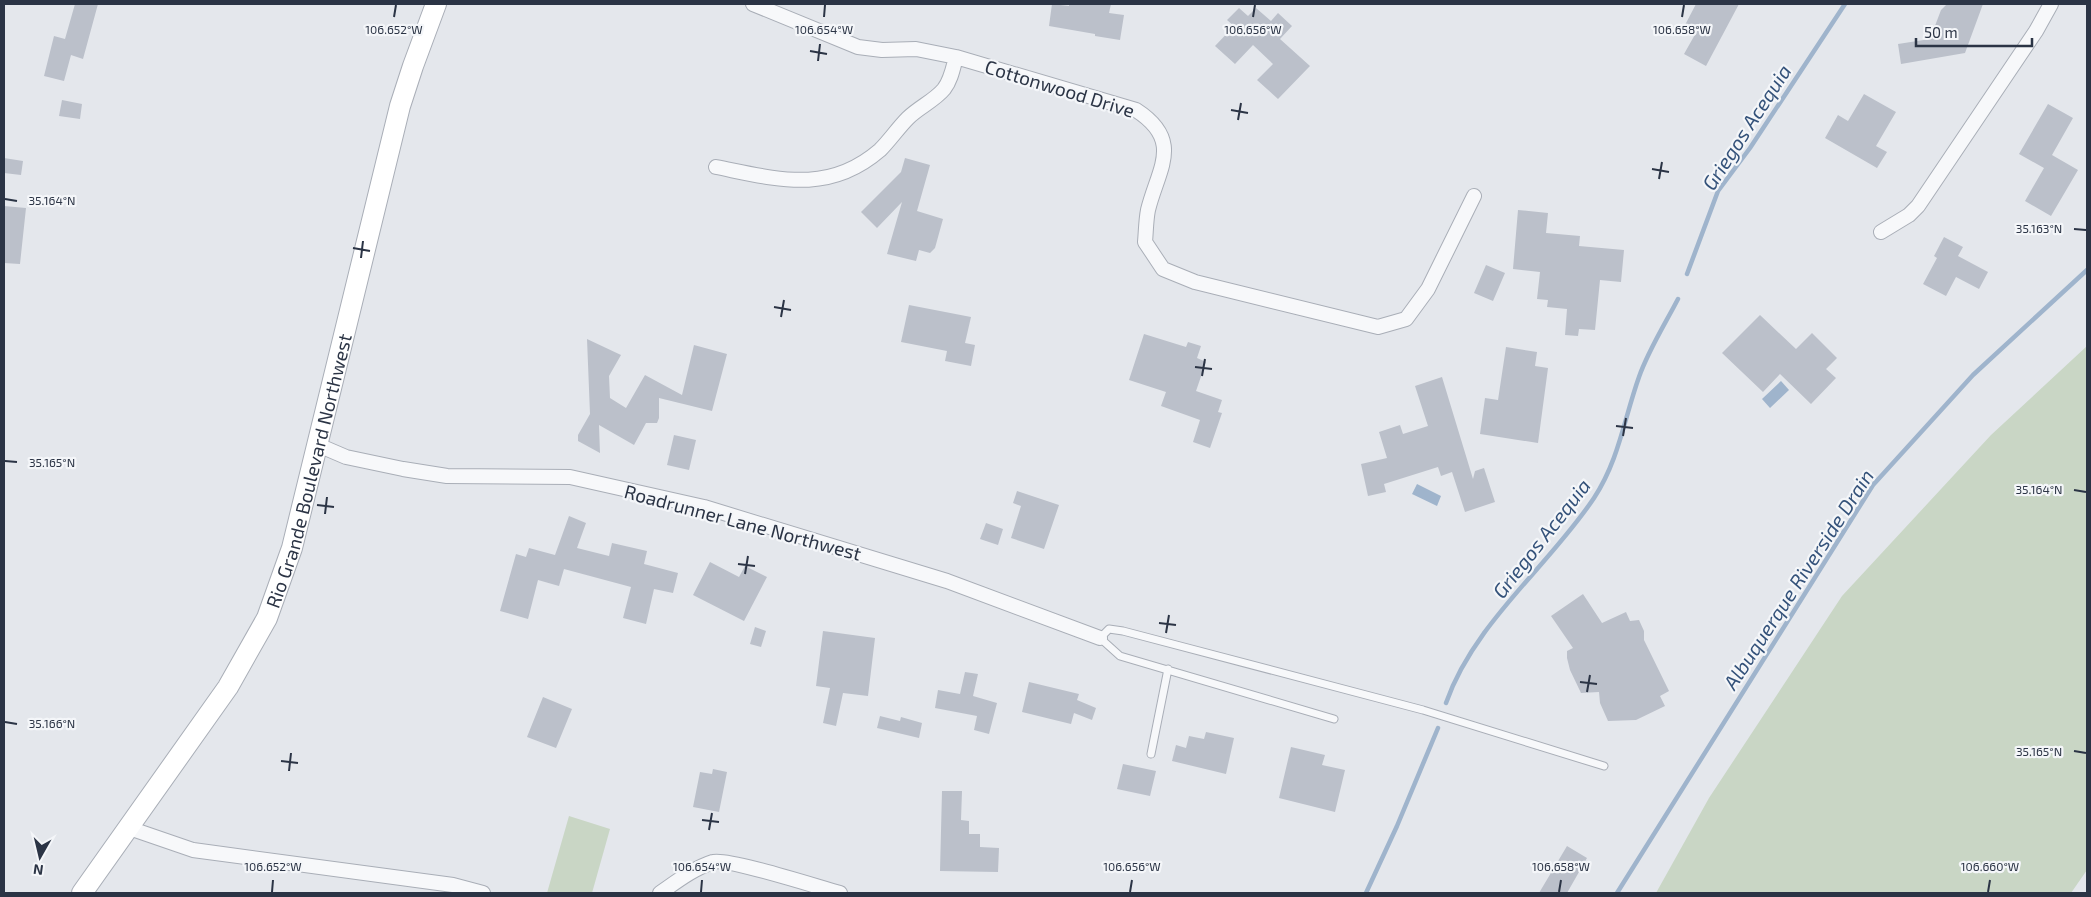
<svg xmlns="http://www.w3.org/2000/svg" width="2091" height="897" font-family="'Exo 2',sans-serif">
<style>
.green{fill:#c9d6c5}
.water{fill:#9fb4cc}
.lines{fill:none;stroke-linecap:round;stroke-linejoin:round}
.stream{stroke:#9fb4cc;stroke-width:4.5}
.building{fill:#bbc0ca}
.lane-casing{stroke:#a9aeb7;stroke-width:9}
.street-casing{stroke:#a9aeb7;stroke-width:16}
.secondary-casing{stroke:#a9aeb7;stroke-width:22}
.lane{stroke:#f7f8fa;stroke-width:7}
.street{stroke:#f7f8fa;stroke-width:14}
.secondary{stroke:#fff;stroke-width:20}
.ticks{fill:none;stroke:#2b3445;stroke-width:2}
.labels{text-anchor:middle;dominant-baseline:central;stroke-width:4.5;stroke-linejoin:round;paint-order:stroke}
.street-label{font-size:19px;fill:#2b3445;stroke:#f4f6f9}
.water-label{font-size:20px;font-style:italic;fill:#34527a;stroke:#f4f6f9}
.ticks-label{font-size:12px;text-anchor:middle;fill:#2b3445;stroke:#f4f6f9;stroke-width:4.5;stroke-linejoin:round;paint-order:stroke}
</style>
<rect width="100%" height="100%" fill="#e4e7ec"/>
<path class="green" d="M 2087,346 L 2087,870 L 2071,893 L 1656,893 L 1709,798 L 1842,596 L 1991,435 Z
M 569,816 L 610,829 L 592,893 L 547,893 Z"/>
<path class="water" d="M 1781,381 L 1789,390 L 1770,408 L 1762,399 Z
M 1417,484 L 1441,496 L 1437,506 L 1412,494 Z"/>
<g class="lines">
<path class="stream" d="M 1687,274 L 1718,191 L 1750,148 L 1845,4
M 1446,703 C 1474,623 1548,567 1594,498 C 1619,460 1624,419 1639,377 C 1648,351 1665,324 1678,299
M 1366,893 L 1397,826 L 1438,728
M 1617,893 L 1873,485 L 1973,375 L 2087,270"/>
</g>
<path class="building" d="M 75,4 L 98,4 L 83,59 L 71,55 L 64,81 L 44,76 L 54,36 L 65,39 Z
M 1052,4 L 1069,6 L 1069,4 L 1111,4 L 1109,13 L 1124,15 L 1120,40 L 1095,36 L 1095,34 L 1049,26 Z
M 1696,4 L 1739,4 L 1706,66 L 1684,54 L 1697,31 L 1685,25 Z
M 1947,4 L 1983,4 L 1965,53 L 1901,64 L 1898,44 L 1930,39 L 1941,10 Z
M 1239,8 L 1248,16 L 1256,8 L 1271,21 L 1278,13 L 1292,26 L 1280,39 L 1310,66 L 1278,99 L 1257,80 L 1273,64 L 1253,45 L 1235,64 L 1215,46 L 1234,26 L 1227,20 Z
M 1864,94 L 1896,112 L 1876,146 L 1887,152 L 1877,168 L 1825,138 L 1838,115 L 1848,121 Z
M 62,100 L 82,104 L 80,119 L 59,116 Z
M 2048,104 L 2073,118 L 2052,155 L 2078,170 L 2051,216 L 2025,201 L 2044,168 L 2019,154 Z
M 4,158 L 23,161 L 21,175 L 4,173 Z
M 905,158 L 930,165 L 917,211 L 943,219 L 935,248 L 930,253 L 919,250 L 916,261 L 887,254 L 902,202 L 877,228 L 861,212 L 901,172 Z
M 4,206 L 26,208 L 20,264 L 4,263 Z
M 1518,210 L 1548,213 L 1546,233 L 1580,236 L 1579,246 L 1624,250 L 1621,282 L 1600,280 L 1595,330 L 1579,329 L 1578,336 L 1565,335 L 1567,309 L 1547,307 L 1548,300 L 1537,299 L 1540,272 L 1513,269 Z
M 1944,237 L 1963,247 L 1958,256 L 1988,272 L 1979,289 L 1956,277 L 1946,296 L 1923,284 L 1937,258 L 1934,256 Z
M 1486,265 L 1505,273 L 1493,301 L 1474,293 Z
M 909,305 L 971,317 L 965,343 L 975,345 L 971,366 L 945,361 L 947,351 L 901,342 Z
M 1760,315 L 1796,349 L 1812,333 L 1837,358 L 1826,369 L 1836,378 L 1811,404 L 1780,374 L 1763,392 L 1722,353 Z
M 1144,334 L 1186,347 L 1188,342 L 1201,346 L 1197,358 L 1206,362 L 1196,391 L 1222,400 L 1218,412 L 1222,413 L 1210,448 L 1193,442 L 1200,420 L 1161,406 L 1166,392 L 1129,380 Z
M 587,339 L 621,355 L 609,376 L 610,398 L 626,408 L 645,375 L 682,395 L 694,345 L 727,354 L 712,411 L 659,398 L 659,418 L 657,423 L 646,423 L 634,445 L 599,425 L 600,453 L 578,441 L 578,435 L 590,414 Z
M 1506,347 L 1537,352 L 1535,366 L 1548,368 L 1538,443 L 1480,434 L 1485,398 L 1498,400 Z
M 1442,377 L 1473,479 L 1475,471 L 1484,468 L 1495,502 L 1465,512 L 1452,472 L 1441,476 L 1438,467 L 1384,484 L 1386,492 L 1368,496 L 1361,464 L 1387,458 L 1379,432 L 1400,425 L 1403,434 L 1428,426 L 1415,386 Z
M 674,435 L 696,440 L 689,470 L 667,465 Z
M 1017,491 L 1059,505 L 1044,549 L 1011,538 L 1021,506 L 1013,503 Z
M 569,516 L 586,523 L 577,548 L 609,556 L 612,543 L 647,551 L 644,564 L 678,573 L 673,593 L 654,589 L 646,624 L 623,618 L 631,587 L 564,569 L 559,586 L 538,580 L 528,619 L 500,611 L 516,554 L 526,557 L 529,548 L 555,555 Z
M 986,523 L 1003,529 L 998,545 L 980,539 Z
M 710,562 L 739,577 L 745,566 L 767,577 L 744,621 L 693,595 Z
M 1583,594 L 1602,623 L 1626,612 L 1630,621 L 1639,620 L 1644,631 L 1644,640 L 1669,691 L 1660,696 L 1665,706 L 1636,720 L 1608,721 L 1600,703 L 1599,692 L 1581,693 L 1570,670 L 1567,658 L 1567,651 L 1573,648 L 1551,616 Z
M 755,627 L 766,631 L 761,647 L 750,644 Z
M 823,631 L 875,638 L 868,696 L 843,693 L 836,726 L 823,723 L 830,688 L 816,686 Z
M 965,672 L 978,674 L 973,696 L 997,703 L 989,734 L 974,730 L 977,716 L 935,708 L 938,690 L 960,694 Z
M 1029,682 L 1079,694 L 1077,700 L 1096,708 L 1092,720 L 1074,713 L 1071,724 L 1022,712 Z
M 543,697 L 572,709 L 556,748 L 527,737 Z
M 880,716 L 900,721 L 901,717 L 922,723 L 919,738 L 877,728 Z
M 1206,732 L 1234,738 L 1226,774 L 1172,761 L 1176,745 L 1186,748 L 1189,736 L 1204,739 Z
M 1291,747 L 1325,755 L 1322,765 L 1345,770 L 1335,812 L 1279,798 Z
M 1123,764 L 1156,771 L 1150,796 L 1117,789 Z
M 713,769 L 727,772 L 719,812 L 693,807 L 700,772 L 712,774 Z
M 942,791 L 962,791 L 961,820 L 969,821 L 969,834 L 980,834 L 980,847 L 999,848 L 998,872 L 940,871 Z
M 1567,846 L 1587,858 L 1567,893 L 1539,893 Z"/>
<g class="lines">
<defs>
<path id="lane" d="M 1334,719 L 1120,656 L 1100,638 L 1109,629 L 1123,631 L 1423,710 L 1604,766
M 1151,754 L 1168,669"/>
<path id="street" d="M 753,4 L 858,47 L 882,50 L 916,49 L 956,57 L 1136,110 C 1184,141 1158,169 1148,210 C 1146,220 1146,231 1145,242 L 1163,269 L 1195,282 L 1378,327 L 1406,319 L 1428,289 L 1474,196
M 716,167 C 777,179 828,195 880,150 C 890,140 898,128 908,118 C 919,107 934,101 944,89 C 951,80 953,68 956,57
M 1881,232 L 1909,215 L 1918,206 L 2036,31 L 2051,4
M 318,445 L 346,457 L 403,469 L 447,476 L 570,477 L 704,507 L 947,581 L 1100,638
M 129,828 L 193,850 L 453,885 L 483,893
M 660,893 C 676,882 694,868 713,862 C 725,857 821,888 840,893"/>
<g id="secondary">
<path id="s1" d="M 82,893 L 228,687 L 267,618 L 292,548 L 400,106 L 413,66 L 436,4"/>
</g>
</defs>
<use href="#lane" class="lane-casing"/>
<use href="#street" class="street-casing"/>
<use href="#secondary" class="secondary-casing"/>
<use href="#lane" class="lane"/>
<use href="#street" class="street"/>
<use href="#secondary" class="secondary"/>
</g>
<path class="ticks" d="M 394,17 L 396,5M 824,17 L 825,5M 1253,17 L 1255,5M 1682,17 L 1684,5M 810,51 L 827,54M 818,61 L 820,44M 1231,110 L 1248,113M 1238,120 L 1241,103M 1652,169 L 1669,172M 1659,179 L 1662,162M 5,199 L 17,201M 2074,229 L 2086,230M 353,248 L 370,251M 361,258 L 363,241M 774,307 L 791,310M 781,317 L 784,300M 1195,367 L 1212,369M 1202,376 L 1205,359M 1616,426 L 1633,428M 1623,436 L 1626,418M 5,461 L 17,462M 2074,490 L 2086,492M 317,505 L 334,507M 325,514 L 327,497M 738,564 L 755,566M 745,574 L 748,556M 1159,623 L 1176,625M 1166,633 L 1169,615M 1580,682 L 1597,684M 1587,692 L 1590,675M 5,722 L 17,724M 2074,751 L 2086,753M 281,761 L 298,763M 289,771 L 291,753M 702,820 L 719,822M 709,830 L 712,813M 272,892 L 273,880M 701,892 L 702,880M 1130,892 L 1132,880M 1559,892 L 1561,880M 1988,892 L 1990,880"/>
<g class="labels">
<g class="street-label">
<text transform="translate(1060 88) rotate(17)">Cottonwood Drive</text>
<text stroke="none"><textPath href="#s1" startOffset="485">Rio Grande Boulevard Northwest</textPath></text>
<text transform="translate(743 522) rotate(15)">Roadrunner Lane Northwest</text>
</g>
<g class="water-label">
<text transform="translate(1746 127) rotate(-57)">Griegos Acequia</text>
<text transform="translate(1541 538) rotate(-52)">Griegos Acequia</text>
<text transform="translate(1798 579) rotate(-57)">Albuquerque Riverside Drain</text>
</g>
</g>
<g class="ticks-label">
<text x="394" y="34">106.652°W</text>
<text x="824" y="34">106.654°W</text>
<text x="1253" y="34">106.656°W</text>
<text x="1682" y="34">106.658°W</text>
<text x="52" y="205">35.164°N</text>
<text x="2039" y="233">35.163°N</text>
<text x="52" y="467">35.165°N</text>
<text x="2039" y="494">35.164°N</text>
<text x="52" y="728">35.166°N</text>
<text x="2039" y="756">35.165°N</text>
<text x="273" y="871">106.652°W</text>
<text x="702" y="871">106.654°W</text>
<text x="1132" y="871">106.656°W</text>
<text x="1561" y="871">106.658°W</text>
<text x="1990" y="871">106.660°W</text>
</g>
<rect width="2091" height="897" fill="none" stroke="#2b3445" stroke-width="10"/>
<g transform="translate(40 857) rotate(188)" stroke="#f4f6f9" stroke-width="4" paint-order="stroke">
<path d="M0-4L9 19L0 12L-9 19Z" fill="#2b3445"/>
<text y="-8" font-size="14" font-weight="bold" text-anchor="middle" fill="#2b3445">N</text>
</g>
<path d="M1916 38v8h116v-8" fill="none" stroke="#2b3445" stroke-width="2.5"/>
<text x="1924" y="38" font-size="15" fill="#2b3445" stroke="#f4f6f9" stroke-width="4" paint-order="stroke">50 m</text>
</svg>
